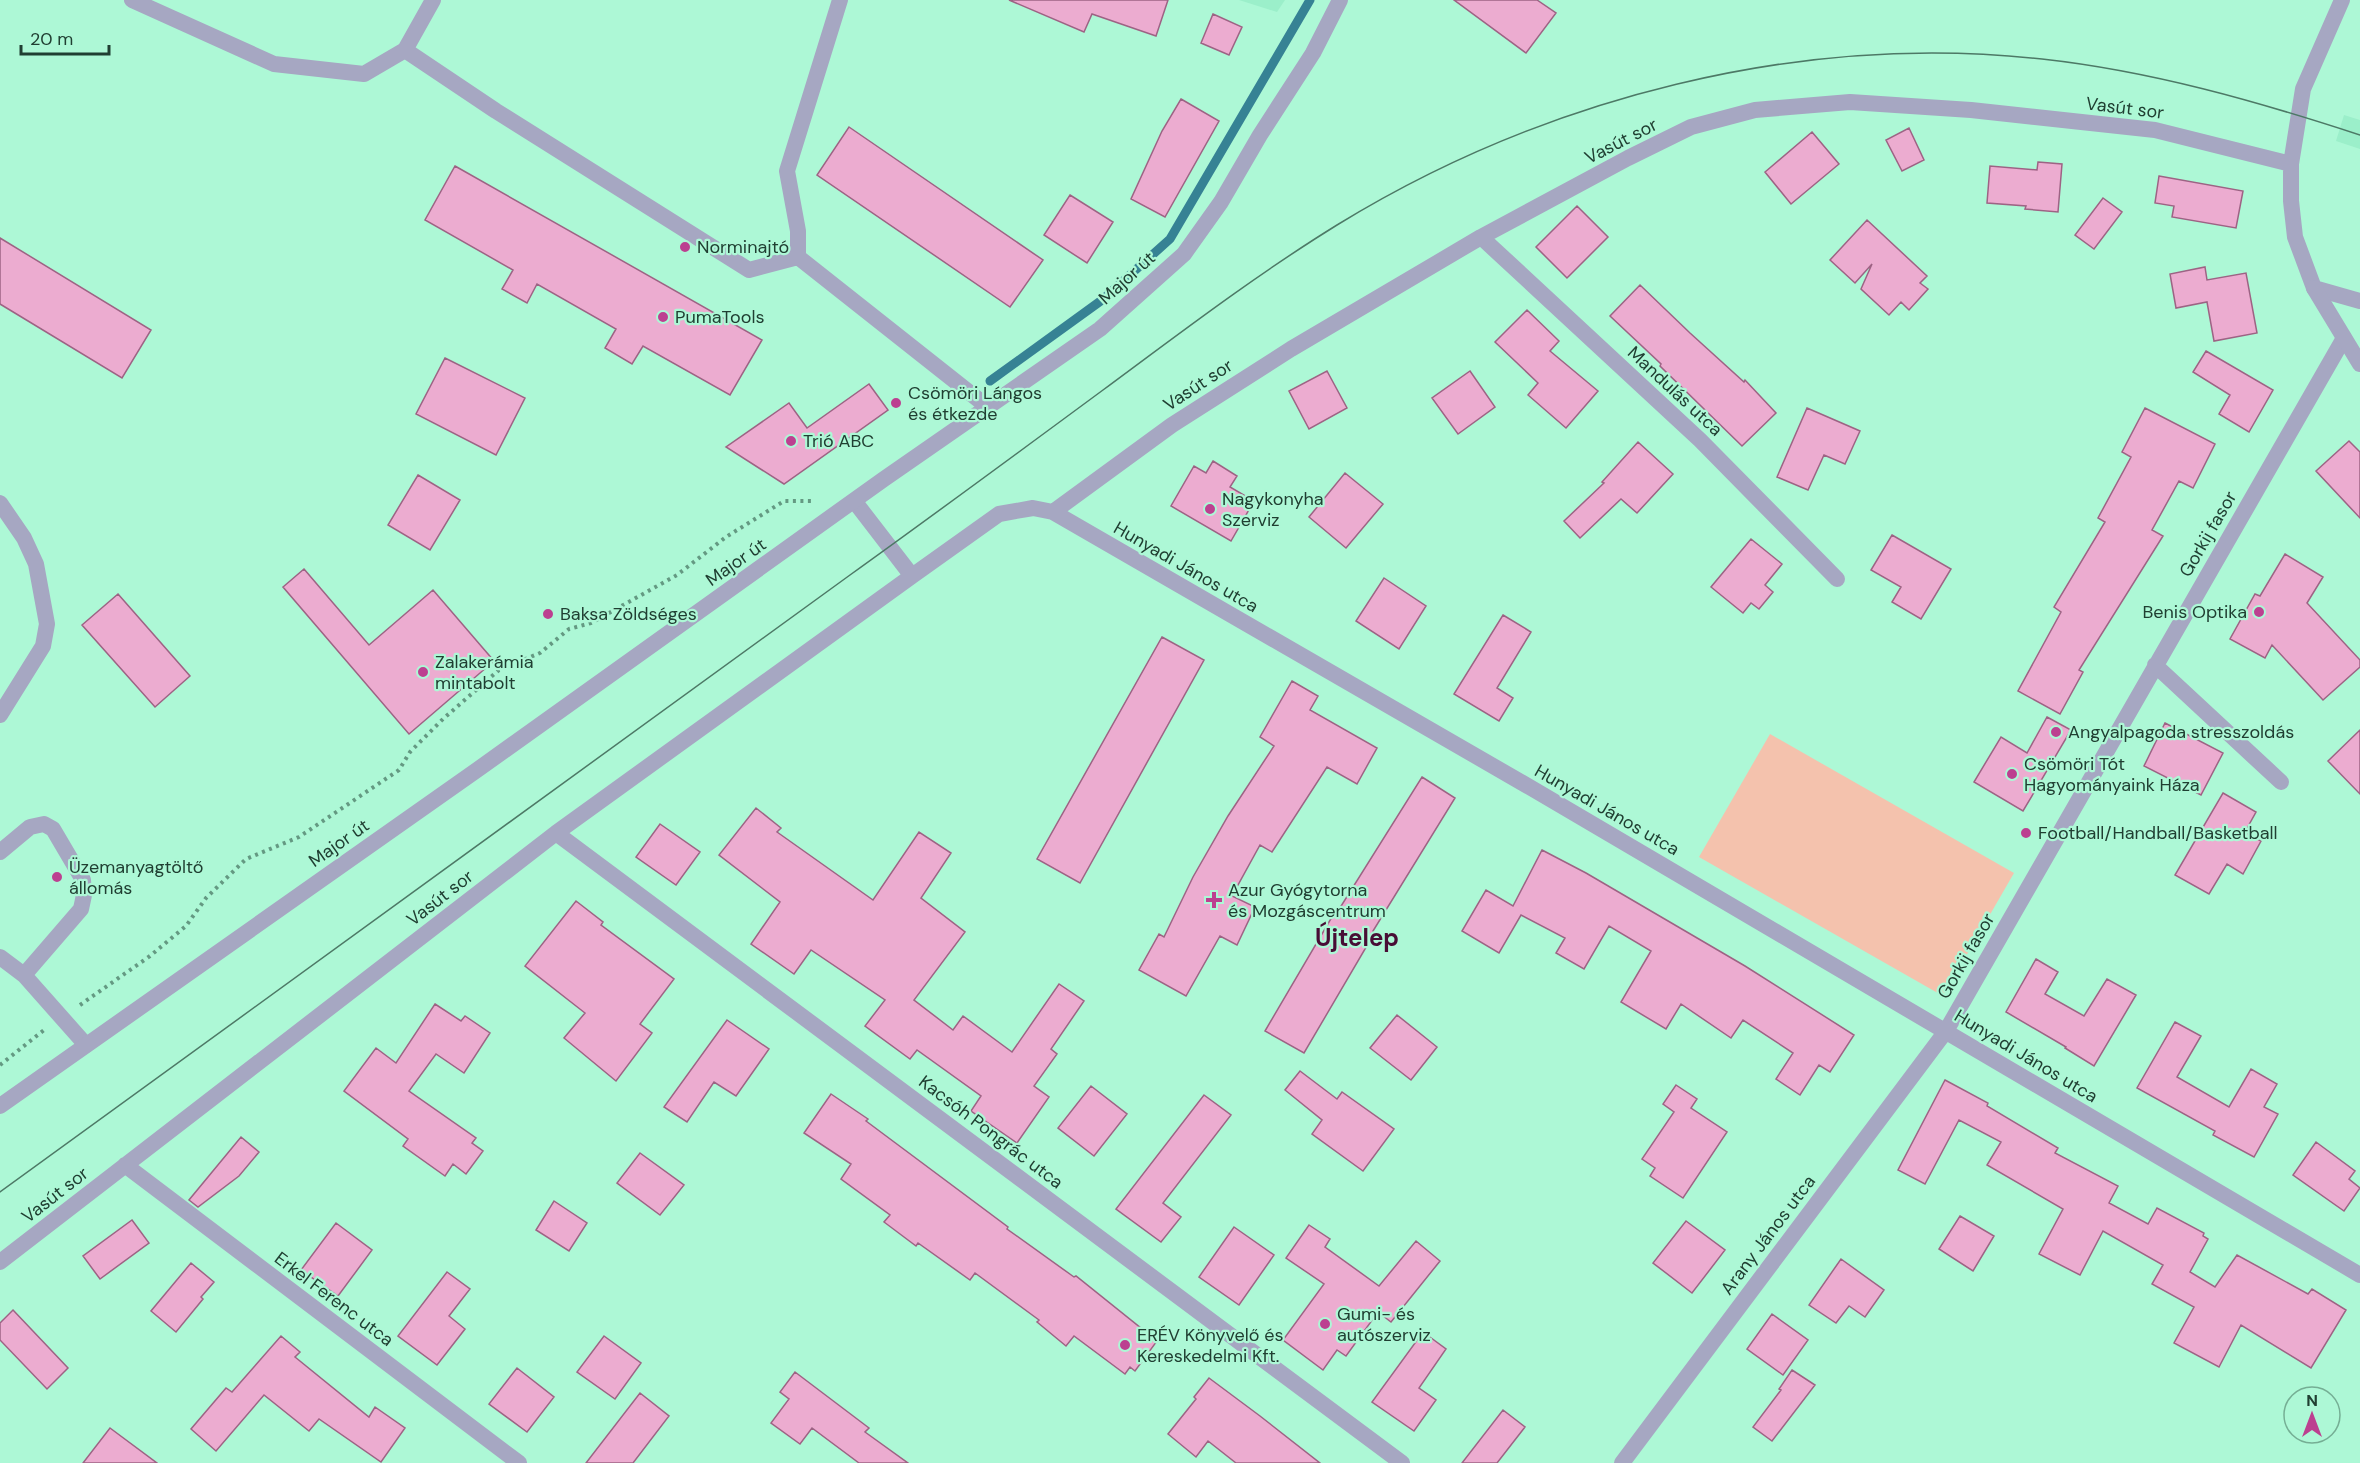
<svg xmlns="http://www.w3.org/2000/svg" width="2360" height="1463" font-family="'DM Sans',sans-serif">
<style>
.built{fill:#9befca}
.green{fill:#f4c2ad}
.lines{fill:none;stroke-linecap:round;stroke-linejoin:round}
.stream{stroke:#368294;stroke-width:9}
.building{fill:#ecacd0;stroke:#9d6384;stroke-width:1.5}
.path{stroke:#649982;stroke-width:4;stroke-dasharray:3 4.5;stroke-linecap:butt}
.service{stroke:#a6a7c2;stroke-width:16}
.minor{stroke:#a6a7c2;stroke-width:16}
.tertiary{stroke:#a6a7c2;stroke-width:16}
.tram{stroke:#4d7966;stroke-width:1.5}
.poi-dot{fill:#bc4090;stroke:#adf8d6;stroke-width:2}
.labels{text-anchor:middle;dominant-baseline:central;stroke-width:4.5;stroke-linejoin:round;paint-order:stroke}
.street-label{font-size:18px;fill:#203f32;stroke:#adf8d6}
.poi-label{font-size:18px;fill:#203f32;stroke:#adf8d6;text-anchor:start}
.district-label{font-size:24px;font-weight:bold;fill:#480d35;stroke:#adf8d6}
</style>
<rect width="100%" height="100%" fill="#adf8d6"/>
<path class="built" d="M 1239,0 L 1285,0 L 1277,12 Z
M 2344,115 L 2360,120 L 2360,149 L 2336,141 Z"/>
<path class="green" d="M 1770,734 L 2014,873 L 1943,996 L 1699,857 Z"/>
<g class="lines">
<path class="stream" d="M 990,381 L 1102,300 L 1170,239 L 1310,0"/>
</g>
<path class="building" d="M 1009,0 L 1168,0 L 1156,36 L 1092,14 L 1084,32 Z
M 1454,0 L 1537,0 L 1556,13 L 1526,53 Z
M 1213,14 L 1242,27 L 1229,55 L 1201,43 Z
M 1181,99 L 1219,121 L 1165,217 L 1131,199 L 1162,131 Z
M 849,127 L 1043,260 L 1010,307 L 817,175 Z
M 1909,128 L 1924,160 L 1902,171 L 1886,140 Z
M 1812,132 L 1839,164 L 1791,204 L 1765,172 Z
M 2038,162 L 2062,164 L 2058,212 L 2025,209 L 2026,206 L 1987,203 L 1990,166 L 2037,170 Z
M 455,166 L 762,340 L 730,395 L 643,346 L 632,364 L 605,348 L 616,329 L 537,284 L 527,303 L 502,289 L 513,270 L 425,220 Z
M 2159,176 L 2243,191 L 2236,228 L 2172,217 L 2174,206 L 2155,203 Z
M 1070,195 L 1113,222 L 1087,263 L 1044,235 Z
M 2103,198 L 2122,212 L 2094,249 L 2075,235 Z
M 1577,206 L 1608,237 L 1567,278 L 1536,247 Z
M 1867,220 L 1927,276 L 1920,283 L 1928,289 L 1909,310 L 1901,302 L 1889,315 L 1861,289 L 1872,264 L 1855,283 L 1830,260 Z
M 0,238 L 151,330 L 122,378 L 0,304 Z
M 2205,267 L 2207,280 L 2246,273 L 2257,333 L 2214,341 L 2207,302 L 2176,308 L 2170,274 Z
M 1640,285 L 1690,333 L 1744,382 L 1745,380 L 1776,413 L 1742,446 L 1660,366 L 1661,364 L 1610,316 Z
M 1527,310 L 1559,341 L 1550,351 L 1598,391 L 1566,428 L 1528,395 L 1538,383 L 1495,342 Z
M 2206,351 L 2273,390 L 2249,432 L 2219,414 L 2230,395 L 2193,372 Z
M 445,358 L 525,398 L 496,455 L 416,414 Z
M 1327,371 L 1347,408 L 1309,429 L 1289,391 Z
M 1470,371 L 1495,407 L 1458,434 L 1432,398 Z
M 869,384 L 888,410 L 784,484 L 726,447 L 789,403 L 807,428 Z
M 1807,408 L 1860,431 L 1845,464 L 1824,455 L 1808,490 L 1777,477 Z
M 2145,408 L 2215,444 L 2193,488 L 2179,481 L 2152,530 L 2163,536 L 2079,670 L 2083,672 L 2060,714 L 2018,691 L 2061,612 L 2054,607 L 2105,522 L 2098,518 L 2131,457 L 2122,452 Z
M 2349,441 L 2360,452 L 2360,518 L 2316,471 Z
M 1638,442 L 1673,474 L 1637,513 L 1621,499 L 1580,538 L 1564,521 L 1604,483 L 1602,482 Z
M 1213,461 L 1237,476 L 1230,487 L 1254,501 L 1231,541 L 1171,506 L 1194,466 L 1206,473 Z
M 1345,473 L 1383,504 L 1346,548 L 1309,517 Z
M 418,475 L 460,500 L 430,550 L 388,525 Z
M 1892,535 L 1951,569 L 1921,619 L 1892,602 L 1901,587 L 1871,570 Z
M 1751,539 L 1782,564 L 1765,585 L 1773,592 L 1759,609 L 1751,603 L 1743,613 L 1711,587 Z
M 2285,554 L 2323,577 L 2307,603 L 2360,660 L 2360,667 L 2323,700 L 2272,645 L 2265,658 L 2230,639 L 2255,594 L 2260,596 Z
M 304,569 L 369,645 L 433,590 L 494,661 L 409,734 L 283,587 Z
M 1384,578 L 1426,606 L 1399,649 L 1356,621 Z
M 118,594 L 190,676 L 155,707 L 82,625 Z
M 1503,615 L 1531,632 L 1497,688 L 1513,698 L 1499,721 L 1454,694 Z
M 1162,637 L 1204,660 L 1080,883 L 1037,859 Z
M 1292,681 L 1318,696 L 1310,710 L 1377,748 L 1357,784 L 1327,767 L 1272,852 L 1260,845 L 1232,896 L 1255,907 L 1237,945 L 1220,936 L 1186,996 L 1139,970 L 1159,934 L 1164,937 L 1193,877 L 1228,816 L 1274,746 L 1260,737 Z
M 2047,717 L 2071,730 L 2023,811 L 1974,782 L 2001,737 L 2027,753 Z
M 2165,723 L 2223,753 L 2201,795 L 2144,766 Z
M 2360,730 L 2360,794 L 2328,761 Z
M 1422,777 L 1455,798 L 1373,931 L 1375,932 L 1304,1053 L 1265,1031 L 1336,910 L 1338,911 Z
M 2223,793 L 2256,812 L 2245,832 L 2261,841 L 2243,874 L 2227,864 L 2209,894 L 2175,875 Z
M 756,808 L 781,828 L 777,832 L 873,900 L 919,832 L 951,853 L 921,898 L 965,932 L 914,1000 L 953,1030 L 963,1016 L 1012,1052 L 1059,984 L 1084,1001 L 1051,1049 L 1057,1054 L 1034,1086 L 1049,1097 L 1017,1143 L 971,1111 L 981,1096 L 917,1050 L 910,1059 L 865,1026 L 885,1000 L 811,950 L 794,974 L 751,944 L 780,902 L 719,855 Z
M 660,824 L 700,852 L 676,885 L 636,857 Z
M 1542,850 L 1586,873 L 1745,966 L 1854,1035 L 1830,1072 L 1819,1065 L 1800,1095 L 1776,1079 L 1793,1053 L 1743,1020 L 1731,1038 L 1681,1004 L 1666,1029 L 1621,1002 L 1651,951 L 1609,926 L 1584,969 L 1556,953 L 1565,938 L 1521,915 L 1499,953 L 1462,931 L 1486,890 L 1513,906 Z
M 576,901 L 603,922 L 601,925 L 674,979 L 640,1024 L 652,1033 L 616,1081 L 564,1038 L 585,1013 L 525,966 Z
M 2036,959 L 2058,972 L 2045,994 L 2084,1016 L 2107,979 L 2136,995 L 2094,1066 L 2065,1048 L 2066,1047 L 2006,1012 Z
M 435,1004 L 461,1021 L 465,1016 L 490,1033 L 464,1073 L 436,1054 L 409,1091 L 476,1138 L 472,1143 L 483,1151 L 466,1174 L 453,1164 L 445,1176 L 403,1146 L 408,1139 L 344,1091 L 376,1048 L 396,1063 Z
M 1397,1015 L 1437,1047 L 1411,1080 L 1370,1048 Z
M 727,1020 L 769,1049 L 736,1096 L 714,1082 L 687,1122 L 664,1107 Z
M 2175,1022 L 2201,1036 L 2177,1077 L 2229,1107 L 2251,1069 L 2277,1084 L 2264,1107 L 2278,1114 L 2254,1157 L 2213,1135 L 2215,1131 L 2137,1088 Z
M 1300,1071 L 1337,1099 L 1342,1092 L 1394,1129 L 1363,1171 L 1312,1134 L 1322,1120 L 1285,1090 Z
M 1945,1080 L 1988,1103 L 1987,1106 L 2058,1148 L 2055,1153 L 2118,1186 L 2109,1203 L 2148,1224 L 2157,1208 L 2204,1233 L 2203,1236 L 2208,1239 L 2190,1272 L 2215,1287 L 2237,1255 L 2308,1294 L 2312,1289 L 2346,1310 L 2311,1368 L 2241,1325 L 2219,1367 L 2174,1343 L 2194,1307 L 2152,1284 L 2163,1265 L 2103,1231 L 2080,1275 L 2039,1254 L 2063,1209 L 1987,1165 L 2001,1142 L 1959,1120 L 1925,1184 L 1898,1170 Z
M 1676,1085 L 1697,1099 L 1691,1108 L 1727,1132 L 1683,1198 L 1650,1176 L 1655,1168 L 1642,1159 L 1674,1112 L 1663,1104 Z
M 1091,1086 L 1127,1114 L 1094,1156 L 1058,1128 Z
M 831,1094 L 868,1119 L 866,1121 L 1008,1227 L 1007,1229 L 1074,1277 L 1076,1276 L 1157,1341 L 1135,1371 L 1130,1367 L 1125,1374 L 1074,1336 L 1066,1346 L 1037,1322 L 1039,1320 L 975,1273 L 970,1280 L 918,1243 L 916,1246 L 884,1222 L 890,1215 L 841,1179 L 851,1164 L 804,1133 Z
M 1204,1095 L 1231,1115 L 1163,1203 L 1181,1217 L 1161,1242 L 1116,1209 Z
M 241,1137 L 259,1152 L 239,1176 L 198,1207 L 189,1200 Z
M 2316,1142 L 2355,1171 L 2349,1179 L 2360,1188 L 2344,1211 L 2293,1175 Z
M 640,1153 L 684,1185 L 660,1215 L 617,1183 Z
M 554,1201 L 587,1223 L 569,1251 L 536,1230 Z
M 1960,1216 L 1994,1236 L 1973,1271 L 1939,1249 Z
M 132,1220 L 149,1243 L 100,1279 L 83,1256 Z
M 1686,1221 L 1725,1250 L 1692,1293 L 1653,1263 Z
M 336,1223 L 372,1250 L 338,1296 L 301,1270 Z
M 1309,1225 L 1330,1239 L 1325,1247 L 1379,1286 L 1416,1241 L 1440,1261 L 1391,1322 L 1378,1312 L 1346,1356 L 1337,1350 L 1323,1370 L 1283,1340 L 1324,1284 L 1286,1258 Z
M 1234,1227 L 1274,1255 L 1239,1305 L 1199,1277 Z
M 1841,1259 L 1884,1290 L 1865,1317 L 1849,1306 L 1836,1323 L 1809,1305 Z
M 191,1263 L 214,1282 L 201,1297 L 203,1299 L 176,1332 L 151,1311 Z
M 447,1272 L 470,1289 L 449,1316 L 465,1329 L 437,1365 L 398,1336 Z
M 13,1310 L 68,1368 L 47,1389 L 0,1340 L 0,1323 Z
M 1772,1314 L 1808,1340 L 1783,1375 L 1747,1349 Z
M 1423,1332 L 1446,1349 L 1419,1388 L 1436,1400 L 1414,1431 L 1372,1402 Z
M 281,1336 L 300,1352 L 295,1357 L 369,1417 L 375,1407 L 405,1428 L 381,1462 L 319,1419 L 309,1431 L 264,1395 L 216,1451 L 191,1429 L 226,1388 L 232,1392 Z
M 604,1336 L 641,1363 L 615,1399 L 577,1372 Z
M 517,1368 L 554,1397 L 527,1432 L 489,1404 Z
M 1792,1370 L 1815,1385 L 1772,1441 L 1753,1427 L 1781,1390 L 1779,1389 Z
M 795,1372 L 869,1428 L 865,1432 L 908,1463 L 859,1463 L 812,1428 L 800,1444 L 771,1423 L 789,1399 L 780,1392 Z
M 1209,1378 L 1260,1416 L 1320,1463 L 1236,1463 L 1208,1441 L 1196,1457 L 1168,1434 L 1196,1399 L 1194,1397 Z
M 640,1393 L 669,1416 L 633,1463 L 586,1463 Z
M 1503,1410 L 1525,1427 L 1497,1463 L 1462,1463 Z
M 110,1428 L 157,1463 L 83,1463 Z"/>
<g class="lines">
<path class="path" d="M 80,1005 L 150,956 L 186,926 L 206,898 L 246,859 L 299,837 L 399,770 L 410,752 L 443,719 L 499,670 L 540,653 L 569,629 L 591,623 L 677,575 L 726,537 L 784,501 L 813,501
M 0,1065 L 44,1030"/>
<path class="service" d="M 132,0 L 274,64 L 364,74 L 405,50 L 496,111 L 749,270 L 798,257 L 989,408
M 405,50 L 433,0
M 798,257 L 798,231 L 787,171 L 840,0
M 0,503 L 24,538 L 36,564 L 47,624 L 43,646 L 0,715
M 0,852 L 30,827 L 44,824 L 53,829 L 83,880 L 84,895 L 81,909 L 24,975
M 0,957 L 24,975 L 86,1045"/>
<path class="minor" d="M 2342,0 L 2303,89 L 2291,164 L 2291,201 L 2295,237 L 2314,288 L 2360,301
M 1481,237 L 1700,440 L 1837,579
M 855,502 L 912,576 L 999,514 L 1033,508 L 1053,512 L 1526,785 L 2360,1275
M 1053,512 L 1172,425 L 1291,349 L 1481,237 L 1628,158 L 1691,127 L 1755,110 L 1850,102 L 1971,110 L 2155,130 L 2291,164
M 2155,665 L 2281,782
M 556,833 L 1402,1463
M 125,1165 L 519,1463
M 0,1262 L 556,833 L 912,576
M 1622,1463 L 1946,1031 L 2344,338"/>
<path class="tertiary" d="M 2314,288 L 2360,364
M 0,1106 L 477,770 L 884,479 L 1100,329 L 1184,254 L 1221,202 L 1260,135 L 1313,53 L 1340,0"/>
<path class="tram" d="M 0,1192 C 283,986 566,780 850,575 C 935,514 1019,452 1103,390 C 1180,333 1256,275 1337,225 C 1544,98 1800,32 2042,59 C 2151,71 2256,101 2360,135"/>
</g>
<g class="poi-dot">
<circle cx="685" cy="247" r="6"/>
<circle cx="663" cy="317" r="6"/>
<circle cx="896" cy="403" r="6"/>
<circle cx="791" cy="441" r="6"/>
<circle cx="1210" cy="509" r="6"/>
<circle cx="2259" cy="612" r="6"/>
<circle cx="548" cy="614" r="6"/>
<circle cx="423" cy="672" r="6"/>
<circle cx="2056" cy="732" r="6"/>
<circle cx="2012" cy="774" r="6"/>
<circle cx="2026" cy="833" r="6"/>
<circle cx="57" cy="877" r="6"/>
<path d="M1211 891h6v6h6v6h-6v6h-6v-6h-6v-6h6z"/>
<circle cx="1325" cy="1324" r="6"/>
<circle cx="1125" cy="1345" r="6"/>
</g>
<g class="labels">
<g class="street-label">
<text transform="translate(2125 108) rotate(7)">Vasút sor</text>
<text transform="translate(1621 141) rotate(-27)">Vasút sor</text>
<text transform="translate(1127 278) rotate(-42)">Major út</text>
<text transform="translate(1198 385) rotate(-33)">Vasút sor</text>
<text transform="translate(1675 391) rotate(43)">Mandulás utca</text>
<text transform="translate(2208 534) rotate(-60)">Gorkij fasor</text>
<text transform="translate(736 562) rotate(-35)">Major út</text>
<text transform="translate(1186 567) rotate(30)">Hunyadi János utca</text>
<text transform="translate(1607 810) rotate(30)">Hunyadi János utca</text>
<text transform="translate(339 843) rotate(-35)">Major út</text>
<text transform="translate(440 898) rotate(-38)">Vasút sor</text>
<text transform="translate(1966 956) rotate(-60)">Gorkij fasor</text>
<text transform="translate(2026 1056) rotate(31)">Hunyadi János utca</text>
<text transform="translate(991 1132) rotate(37)">Kacsóh Pongrác utca</text>
<text transform="translate(55 1195) rotate(-38)">Vasút sor</text>
<text transform="translate(1768 1235) rotate(-53)">Arany János utca</text>
<text transform="translate(334 1299) rotate(37)">Erkel Ferenc utca</text>
</g>
<g class="poi-label">
<text x="697" y="247">Norminajtó</text>
<text x="675" y="317">PumaTools</text>
<text x="908" y="393">Csömöri Lángos<tspan x="908" dy="21">és étkezde</tspan></text>
<text x="803" y="441">Trió ABC</text>
<text x="1222" y="499">Nagykonyha<tspan x="1222" dy="21">Szerviz</tspan></text>
<text x="2247" y="612" text-anchor="end">Benis Optika</text>
<text x="560" y="614">Baksa Zöldséges</text>
<text x="435" y="662">Zalakerámia<tspan x="435" dy="21">mintabolt</tspan></text>
<text x="2068" y="732">Angyalpagoda stresszoldás</text>
<text x="2024" y="764">Csömöri Tót<tspan x="2024" dy="21">Hagyományaink Háza</tspan></text>
<text x="2038" y="833">Football/Handball/Basketball</text>
<text x="69" y="867">Üzemanyagtöltő<tspan x="69" dy="21">állomás</tspan></text>
<text x="1228" y="890">Azur Gyógytorna<tspan x="1228" dy="21">és Mozgáscentrum</tspan></text>
<text x="1337" y="1314">Gumi- és<tspan x="1337" dy="21">autószerviz</tspan></text>
<text x="1137" y="1335">ERÉV Könyvelő és<tspan x="1137" dy="21">Kereskedelmi Kft.</tspan></text>
</g>
<g class="district-label">
<text x="1357" y="937">Újtelep</text>
</g>
</g>
<g transform="translate(2312 1415)"><circle r="28" fill="#adf8d6" stroke="#75ae94" stroke-width="1.5"/>
<path d="M0-4.5L10 22L0 15L-10 22Z" fill="#bc4090"/>
<text y="-9" font-size="16" font-weight="bold" text-anchor="middle" fill="#203f32">N</text>
</g>
<path d="M21 45v9h88v-9" fill="none" stroke="#203f32" stroke-width="3"/>
<text x="30" y="45" font-size="18" fill="#203f32" stroke="#adf8d6" stroke-width="4.5" paint-order="stroke">20 m</text>
</svg>
